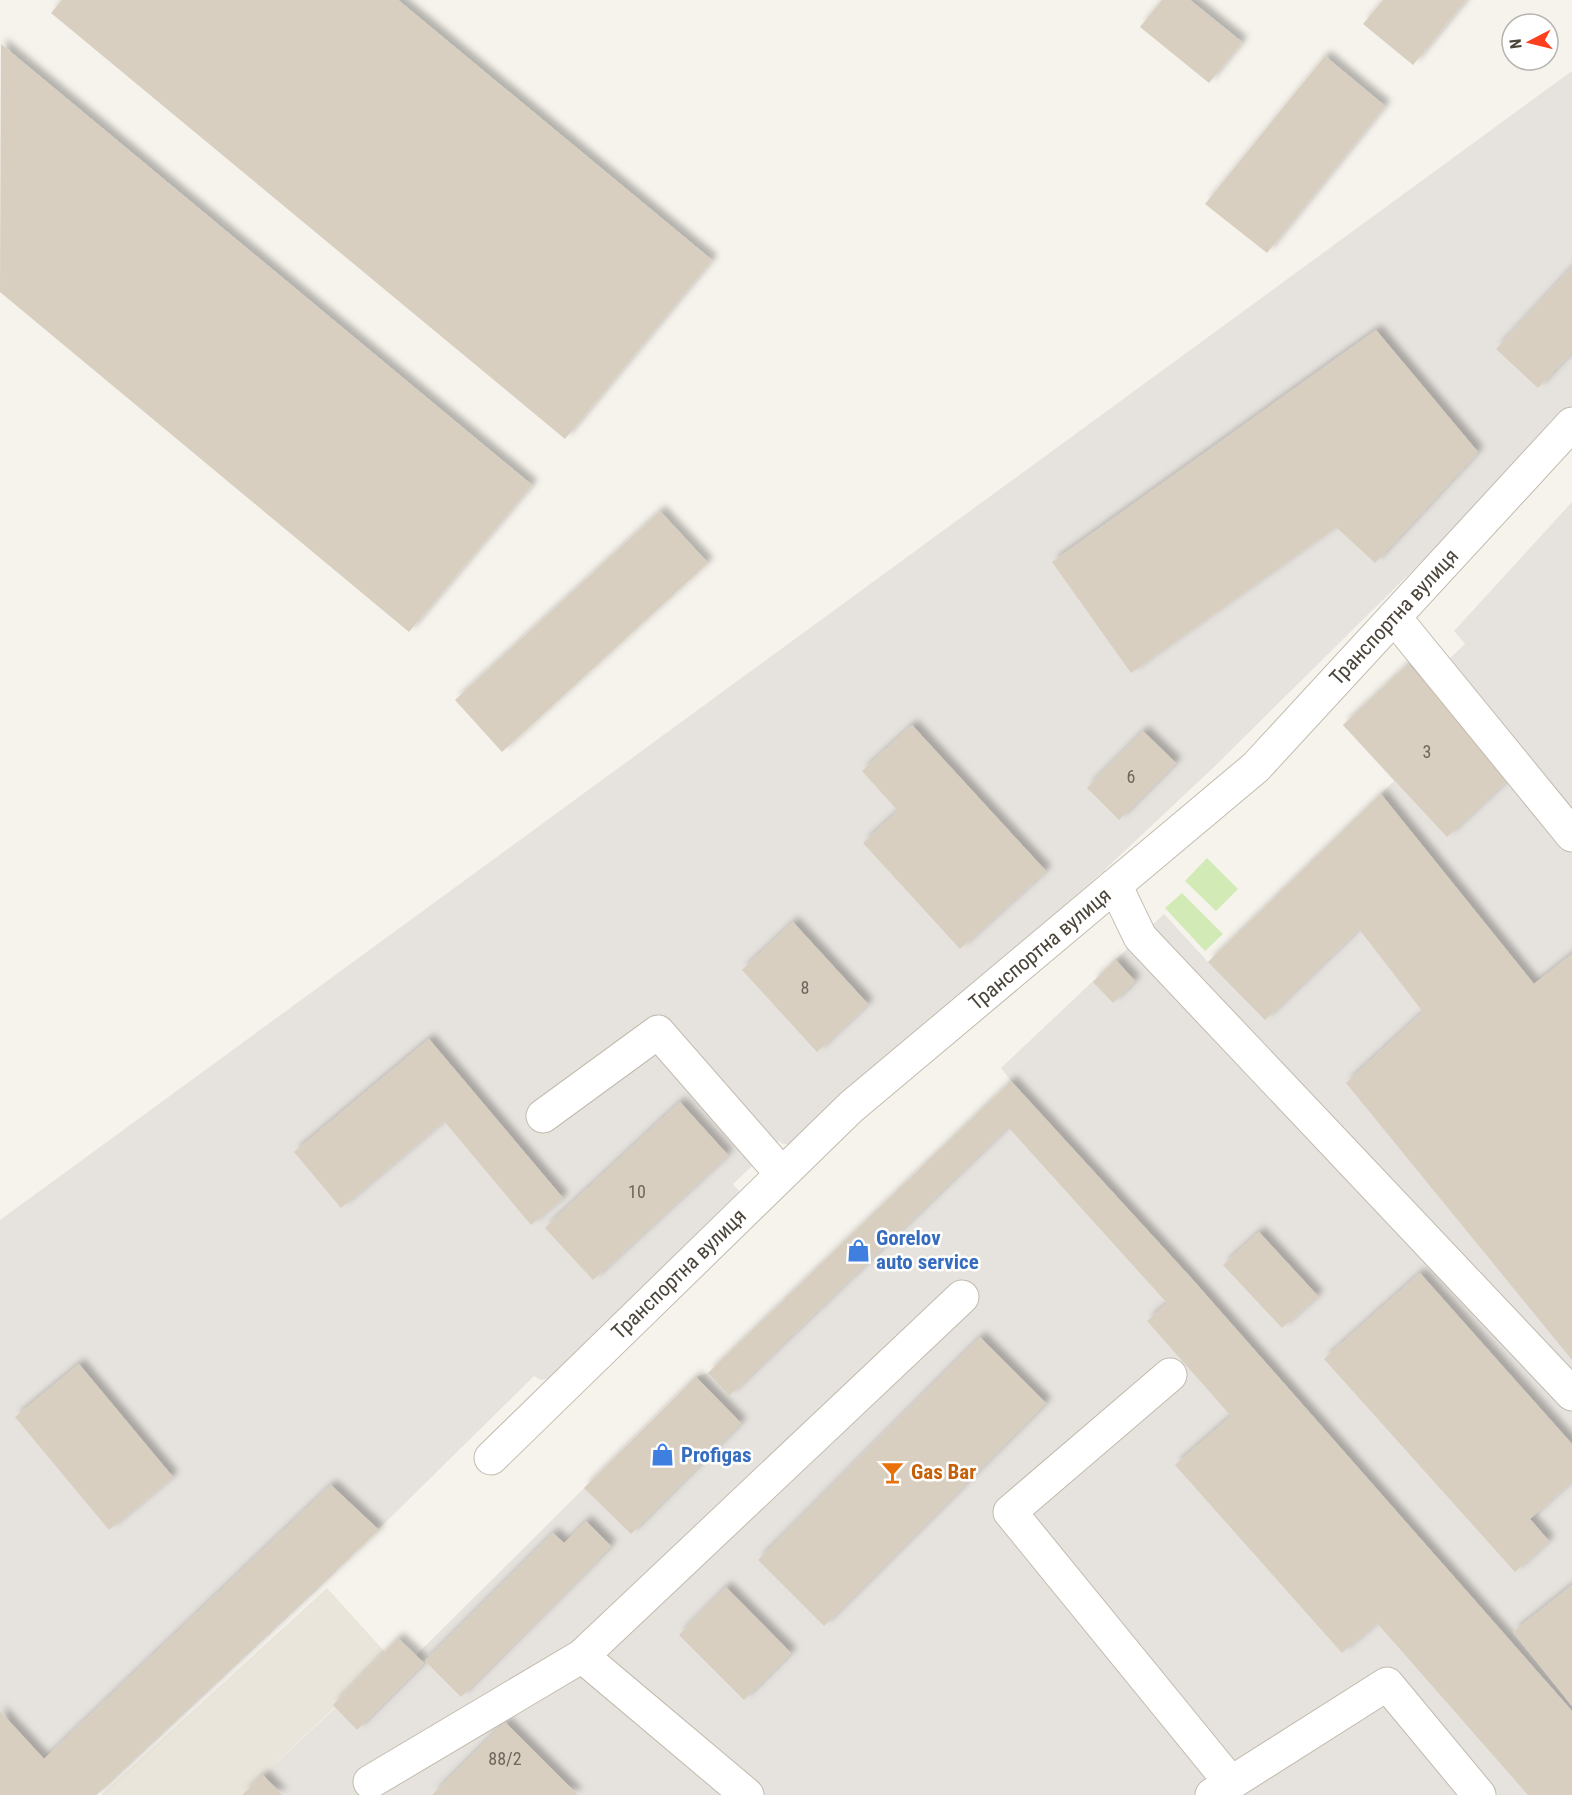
<svg xmlns="http://www.w3.org/2000/svg" width="1572" height="1795" font-family="'Roboto Condensed',sans-serif">
<style>
.residential{fill:#eae5da}
.industrial{fill:#e6e2dd}
.green{fill:#d2eab5}
.building{fill:#d8cfc1;filter:url(#shadow)}
.lines{fill:none;stroke-linecap:round;stroke-linejoin:round}
.minor-casing{stroke:#c2bbae;stroke-width:35}
.minor{stroke:#fff;stroke-width:33}
.labels{text-anchor:middle;dominant-baseline:central;stroke-width:5;stroke-linejoin:round;paint-order:stroke}
.number-label{font-size:18px;fill:#6e675b}
.street-label{font-size:21px;fill:#4b4439;stroke:#fff}
.shop-label{font-size:21px;font-weight:bold;fill:#366cbe;stroke:#fff;text-anchor:start}
.food-label{font-size:21px;font-weight:bold;fill:#c56008;stroke:#fff;text-anchor:start}
</style>
<defs>
<filter id="shadow"><feDropShadow dx="5.5" dy="-5.5" stdDeviation="3" flood-color="#0004"/></filter>
</defs>
<rect width="100%" height="100%" fill="#f6f3ec"/>
<path class="residential" d="M 327,1588 L 385,1652 L 333,1705 L 335,1707 L 242,1795 L 101,1795 Z"/>
<path class="industrial" d="M 1572,71 L 1572,408 L 1494,490 L 1214,767 L 1097,877 L 794,1144 L 783,1144 L 779,1141 L 769,1150 L 733,1184 L 744,1197 L 555,1378 L 541,1380 L 534,1376 L 324,1583 L 97,1795 L 0,1795 L 0,1220 Z
M 1572,502 L 1572,1795 L 242,1795 L 335,1708 L 333,1705 L 398,1638 L 416,1655 L 696,1377 L 708,1373 L 1011,1081 L 1001,1068 L 1164,914 L 1208,962 L 1394,781 L 1343,725 L 1408,664 L 1425,682 L 1465,644 L 1454,631 Z"/>
<path class="green" d="M 1207,858 L 1238,889 L 1216,911 L 1185,881 Z
M 1182,893 L 1223,934 L 1205,951 L 1165,908 Z"/>
<path class="building" d="M 62,0 L 398,0 L 712,260 L 565,439 L 51,13 Z
M 1162,0 L 1190,0 L 1242,42 L 1209,83 L 1140,27 Z
M 1383,0 L 1466,0 L 1413,65 L 1363,24 Z
M 1,44 L 532,485 L 409,632 L 0,292 Z
M 1325,56 L 1385,106 L 1267,253 L 1205,204 Z
M 1572,267 L 1572,352 L 1538,388 L 1496,349 Z
M 1376,330 L 1478,452 L 1375,563 L 1336,527 L 1131,673 L 1052,562 Z
M 660,511 L 708,563 L 502,752 L 455,700 Z
M 1408,664 L 1512,776 L 1447,837 L 1343,725 Z
M 912,725 L 1046,871 L 960,949 L 863,843 L 898,811 L 862,771 Z
M 1143,731 L 1176,763 L 1119,820 L 1087,788 Z
M 1381,794 L 1534,984 L 1572,954 L 1572,1360 L 1346,1083 L 1423,1012 L 1359,929 L 1265,1020 L 1208,962 Z
M 793,922 L 868,1004 L 817,1052 L 742,970 Z
M 1116,960 L 1135,981 L 1113,1003 L 1093,982 Z
M 429,1039 L 563,1198 L 531,1225 L 444,1121 L 341,1208 L 294,1152 Z
M 1011,1081 L 1193,1280 L 1572,1711 L 1572,1795 L 1528,1795 L 1377,1623 L 1342,1653 L 1175,1465 L 1231,1416 L 1147,1321 L 1167,1303 L 1008,1127 L 729,1396 L 708,1373 Z
M 680,1102 L 728,1155 L 593,1280 L 545,1228 Z
M 1259,1232 L 1318,1296 L 1282,1328 L 1223,1265 Z
M 1420,1273 L 1572,1444 L 1572,1481 L 1530,1519 L 1549,1541 L 1515,1572 L 1324,1359 Z
M 980,1337 L 1046,1403 L 824,1626 L 758,1560 Z
M 79,1364 L 173,1477 L 109,1530 L 15,1417 Z
M 696,1377 L 741,1423 L 631,1534 L 584,1488 Z
M 331,1485 L 379,1530 L 96,1795 L 0,1795 L 0,1711 L 44,1759 Z
M 586,1521 L 611,1546 L 461,1697 L 425,1661 L 553,1533 L 564,1543 Z
M 1572,1585 L 1572,1706 L 1513,1632 Z
M 726,1587 L 791,1653 L 744,1700 L 679,1635 Z
M 398,1638 L 424,1663 L 357,1730 L 333,1705 Z
M 505,1722 L 578,1795 L 432,1795 Z
M 263,1775 L 282,1795 L 242,1795 Z"/>
<g class="lines">
<defs>
<path id="minor" d="M 1394,617 L 1572,835
M 1115,885 L 1140,937 L 1572,1394
M 543,1116 L 658,1032 L 782,1174
M 1170,1375 L 1010,1512 L 1231,1783
M 491,1458 L 851,1107 L 1256,767 L 1572,424
M 370,1782 L 582,1656
M 747,1795 L 582,1656 L 962,1297
M 1212,1795 L 1387,1684 L 1479,1795"/>
</defs>
<use href="#minor" class="minor-casing"/>
<use href="#minor" class="minor"/>
</g>
<defs>
<symbol id="shop-bare" viewBox="-9 -9 18 18"><path d="M-5-2.5h2.3a2.7 3.5 0 0 1 5.4 0H5L5.5 6h-11ZM-1.5-2.5h3a1.5 2.3 0 0 0-3 0Z" fill="#3f7fe0" stroke="#fff" stroke-width="2.5" paint-order="stroke"/></symbol>
<symbol id="bar-bare" viewBox="-9 -9 18 18"><path d="M-6-5H6L.8 .8V4.5H3.5V6h-7V4.5H-.8V.8Z" fill="#e8710a" stroke="#fff" stroke-width="2.5" paint-order="stroke"/></symbol>
</defs>
<g fill-rule="evenodd">
<use href="#shop-bare" x="842" y="1234" width="33" height="33"/>
<use href="#shop-bare" x="646" y="1438" width="33" height="33"/>
<use href="#bar-bare" x="876" y="1456" width="33" height="33"/>
</g>
<g class="labels">
<g class="number-label">
<text x="1427" y="751">3</text>
<text x="1131" y="776">6</text>
<text x="805" y="987">8</text>
<text x="637" y="1191">10</text>
<text x="505" y="1758">88/2</text>
</g>
<g class="street-label">
<text transform="translate(1394 617) rotate(-47)">Транспортна вулиця</text>
<text transform="translate(1040 949) rotate(-40)">Транспортна вулиця</text>
<text transform="translate(679 1274) rotate(-44)">Транспортна вулиця</text>
</g>
<g class="shop-label">
<text x="876" y="1238">Gorelov<tspan x="876" dy="24">auto service</tspan></text>
<text x="681" y="1455">Profigas</text>
</g>
<g class="food-label">
<text x="911" y="1472">Gas Bar</text>
</g>
</g>
<g transform="translate(1530 42) rotate(263)"><circle r="28" fill="#ffffff" stroke="#b7b4b0" stroke-width="1.5"/>
<path d="M0-4.5L10 22L0 15L-10 22Z" fill="#fc3f1d"/>
<text y="-9" font-size="16" font-weight="bold" text-anchor="middle" fill="#4b4439">N</text>
</g>
</svg>
